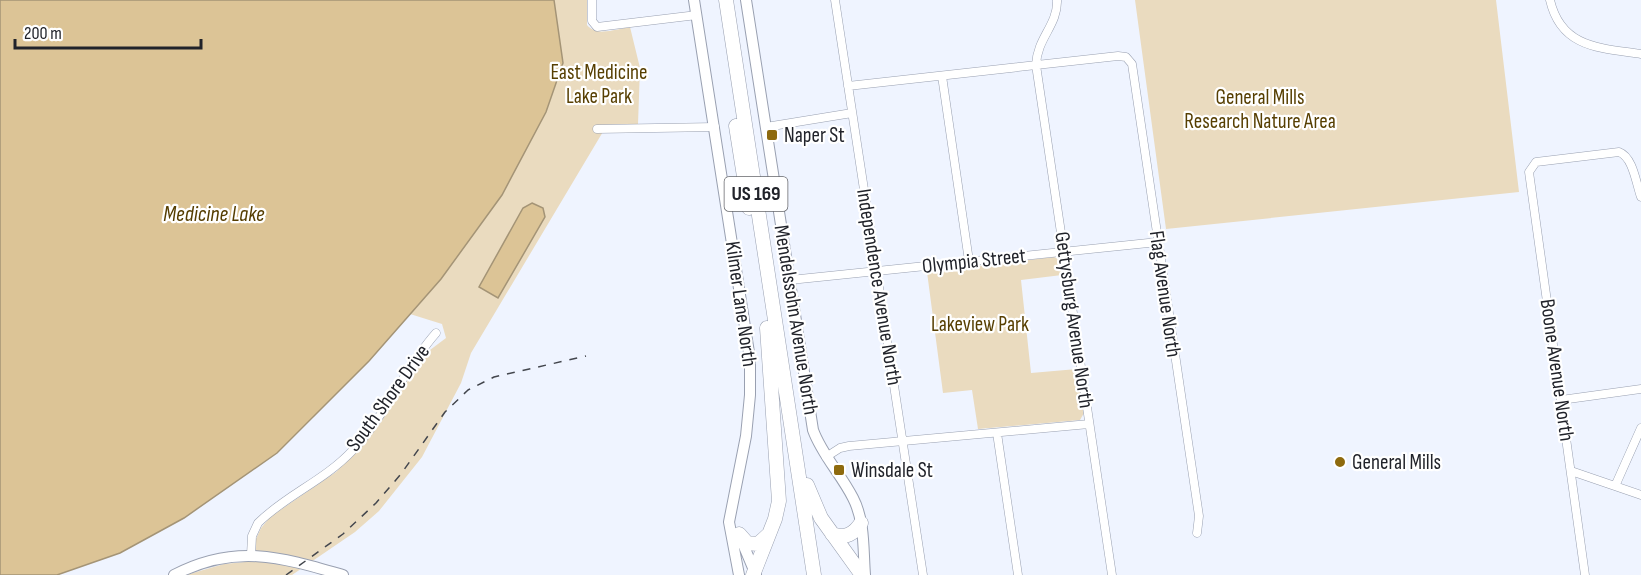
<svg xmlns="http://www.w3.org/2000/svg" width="1641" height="575" font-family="'Sofia Sans Condensed',sans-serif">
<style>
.green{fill:#eadbbf}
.water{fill:#dcc496;stroke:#a49476;stroke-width:1.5}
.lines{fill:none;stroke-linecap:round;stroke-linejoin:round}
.street-casing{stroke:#99a0b1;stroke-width:9}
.secondary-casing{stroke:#99a0b1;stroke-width:12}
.highway-casing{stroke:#99a0b1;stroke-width:15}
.street{stroke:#fff;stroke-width:8}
.secondary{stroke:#fff;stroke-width:10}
.highway{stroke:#fff;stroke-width:14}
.rail{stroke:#43464d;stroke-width:1.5;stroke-dasharray:8 8;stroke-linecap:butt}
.poi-dot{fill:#8e6a0e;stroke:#fff;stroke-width:2}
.labels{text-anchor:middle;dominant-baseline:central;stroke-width:4.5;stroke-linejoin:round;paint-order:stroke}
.shield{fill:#fff;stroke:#64656a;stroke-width:1.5}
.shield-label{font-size:20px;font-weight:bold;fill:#21232a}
.park-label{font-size:21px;fill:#573f02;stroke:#fff}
.poi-label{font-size:21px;fill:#21232a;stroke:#fff;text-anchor:start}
.street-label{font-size:21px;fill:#21232a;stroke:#fff}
.water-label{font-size:22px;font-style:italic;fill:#553d00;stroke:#fff}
</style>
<rect width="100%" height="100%" fill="#eff4ff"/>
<path class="green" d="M 554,0 L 587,0 L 587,25 C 597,37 616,29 630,27 L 640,68 L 638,124 L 607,125 L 471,353 L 461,383 L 422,457 L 379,511 L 355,532 L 292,575 L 186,575 L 224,564 L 255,561 L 255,541 L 261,528 L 270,517 L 336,472 L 377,428 L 426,353 L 446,338 L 442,324 L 410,314 L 441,279 L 502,195 L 546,112 L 563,63 Z
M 1135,0 L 1496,0 L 1519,192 L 1166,229 Z
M 1054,257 L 1060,260 L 1062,275 L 1021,280 L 1031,373 L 1077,369 L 1084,413 L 1080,420 L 978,429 L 972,390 L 943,393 L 927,272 Z"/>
<path class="water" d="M 0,0 L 554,0 L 563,63 L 546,112 L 502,195 L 441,279 L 369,361 L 277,453 L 184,518 L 120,553 L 57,575 L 0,575 Z
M 532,203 L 543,208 L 545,217 L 498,298 L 479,287 L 523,208 Z"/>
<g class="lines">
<defs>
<path id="street" d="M 592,0 L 592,21 L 597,27 L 697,15
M 835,0 L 923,575
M 1057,0 C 1058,25 1037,38 1036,65 L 1112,575
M 1550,0 C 1561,48 1600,48 1641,54
M 942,76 L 969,261
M 848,86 L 1118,56 L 1126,57 L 1132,64 L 1199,516 L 1197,533
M 766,127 L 852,113
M 597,129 L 715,127
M 790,280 L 1158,242
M 1561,400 L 1641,389
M 997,433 L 1018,575
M 826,457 L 840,448 L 849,446 L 1089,424
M 1571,471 L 1641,495
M 1616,484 L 1641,428
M 251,555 L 252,536 L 258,523 C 286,495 324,481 353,450 C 386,415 404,369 436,333
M 1585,575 L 1529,172 L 1536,162 L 1619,152 C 1633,157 1636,183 1641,197"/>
<path id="secondary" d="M 694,0 L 750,359 L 750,395 L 746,436 L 729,522 L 739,575
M 746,0 L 813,430 C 822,455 841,474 853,498 C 865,521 863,549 865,575
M 740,537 L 756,575
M 174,575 C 235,543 281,557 343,575"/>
<path id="highway" d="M 726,0 L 814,575
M 736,126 L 749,208
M 807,485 L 821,518 L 862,575
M 739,534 L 747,543 L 758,544 L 769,534
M 832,534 C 845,539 854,534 861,523
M 753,575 L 775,519 L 779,501 L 767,328"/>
</defs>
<use href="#street" class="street-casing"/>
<use href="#secondary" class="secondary-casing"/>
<use href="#highway" class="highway-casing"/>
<use href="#street" class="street"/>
<use href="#secondary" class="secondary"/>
<use href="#highway" class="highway"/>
<path class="rail" d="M 286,575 L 343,534 L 376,503 L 401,474 L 445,412 L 468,390 L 494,377 L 586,356"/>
</g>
<g class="poi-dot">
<rect x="766" y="129" width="12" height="12" rx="3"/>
<circle cx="1340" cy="462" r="6"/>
<rect x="833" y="464" width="12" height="12" rx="3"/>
</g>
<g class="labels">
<rect class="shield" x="724.5" y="177" width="63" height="34" rx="4.5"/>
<g class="shield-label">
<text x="756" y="194">US 169</text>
</g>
<g class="park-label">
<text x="599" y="72">East Medicine<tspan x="599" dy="24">Lake Park</tspan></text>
<text x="1260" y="97">General Mills<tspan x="1260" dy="24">Research Nature Area</tspan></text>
<text x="980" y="324">Lakeview Park</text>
</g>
<g class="poi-label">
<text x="784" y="135">Naper St</text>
<text x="1352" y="462">General Mills</text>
<text x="851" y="470">Winsdale St</text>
</g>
<g class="street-label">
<text transform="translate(974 261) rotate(-6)">Olympia Street</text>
<text transform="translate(879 287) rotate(81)">Independence Avenue North</text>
<text transform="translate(1165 294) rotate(82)">Flag Avenue North</text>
<text transform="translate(741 304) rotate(82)">Kilmer Lane North</text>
<text transform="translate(796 320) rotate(81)">Mendelssohn Avenue North</text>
<text transform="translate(1074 320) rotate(82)">Gettysburg Avenue North</text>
<text transform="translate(1557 370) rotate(82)">Boone Avenue North</text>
<text transform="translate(388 398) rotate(-54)">South Shore Drive</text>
</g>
<g class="water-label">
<text x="214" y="214">Medicine Lake</text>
</g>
</g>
<path d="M15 39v9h186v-9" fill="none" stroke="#21232a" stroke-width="3"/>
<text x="24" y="39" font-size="18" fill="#21232a" stroke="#ffffff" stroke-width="4.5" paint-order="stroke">200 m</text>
</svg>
